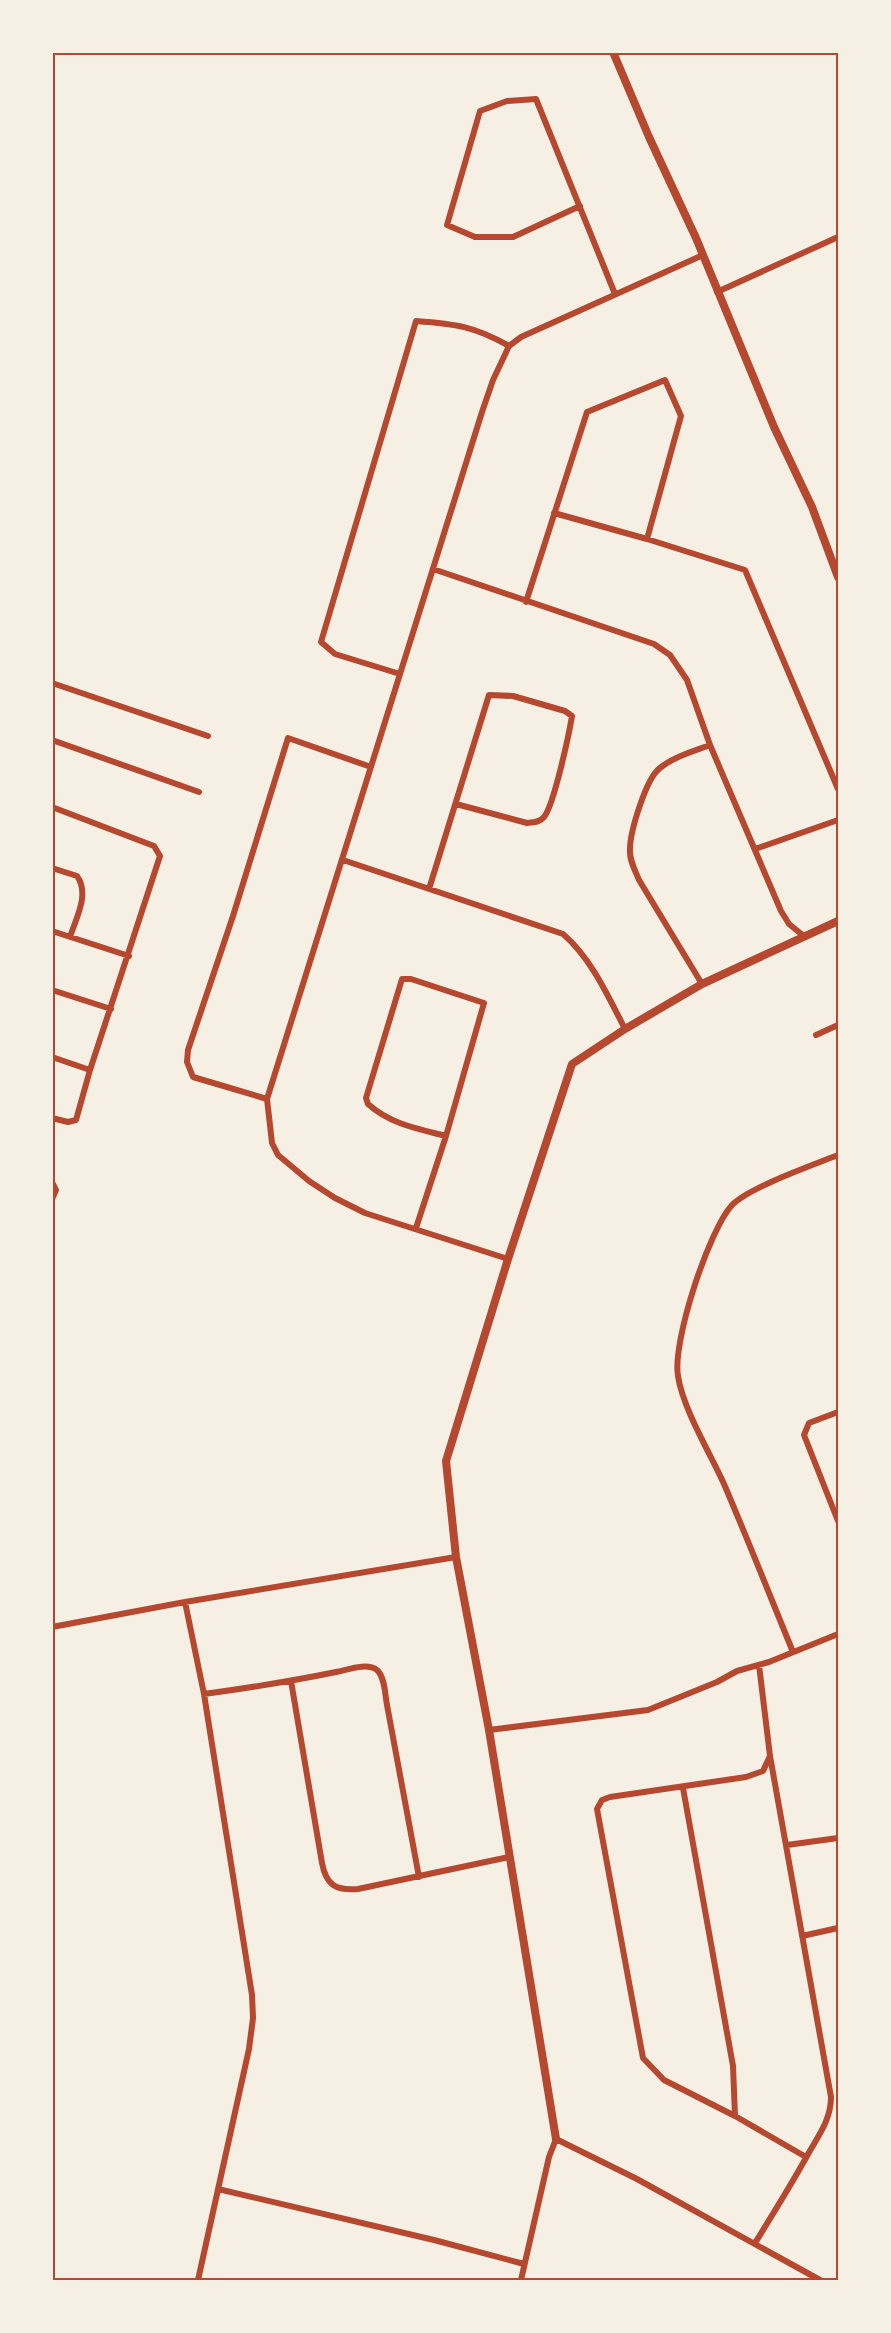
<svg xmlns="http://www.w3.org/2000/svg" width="891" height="2333" font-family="'Work Sans',sans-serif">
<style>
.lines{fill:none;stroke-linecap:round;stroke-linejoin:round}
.minor{stroke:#b5482f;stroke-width:6}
.tertiary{stroke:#b5482f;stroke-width:8}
.neatline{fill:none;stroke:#b5482f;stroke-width:2}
</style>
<rect width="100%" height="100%" fill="#f6efe4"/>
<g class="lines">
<path class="minor" d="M 580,206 L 513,237 L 475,237 L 447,225 L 480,111 L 507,101 L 536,99 L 615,294
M 717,292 L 838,237
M 554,513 L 647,539 L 745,570 L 838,789
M 433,569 L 654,644 L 670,655 L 687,680 L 710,745 L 781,911 L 789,924 L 805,937
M 526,602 L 587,412 L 665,380 L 681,416 L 647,539
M 400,674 L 335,654 L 321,642 L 416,321 C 455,324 474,326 509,346
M 52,683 L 208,736
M 52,740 L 199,792
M 52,807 L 154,846 L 160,856 L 90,1070 L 76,1120 L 68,1122 L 52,1118
M 755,849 L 838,820
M 343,860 L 563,934 C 591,958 608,996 625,1029
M 52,868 L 77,876 C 90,894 76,918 70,937
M 429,889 L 489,695 L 513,696 L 565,711 L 572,716 C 569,734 554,805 544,817 C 539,823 533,822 527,823 L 456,804
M 52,931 L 129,956
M 702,984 L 639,880 C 635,870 629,860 630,849 C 630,832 646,778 660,768 C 673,757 694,751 710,745
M 52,990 L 111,1009
M 816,1035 L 838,1025
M 52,1057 L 90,1070
M 267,1099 L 193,1077 L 187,1062 L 188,1050 L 233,916 L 288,738 L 371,767
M 52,1182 L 56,1190 L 52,1199
M 416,1228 L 446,1136 L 484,1003 L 411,979 L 402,979 L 366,1098 L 368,1104 C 390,1124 418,1129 446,1136
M 508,1259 L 365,1213 L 335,1198 L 309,1181 L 278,1155 L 272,1143 L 267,1099 L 482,412 L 493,380 L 509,346 L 521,337 L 703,255
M 838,1412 L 809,1423 L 804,1435 L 838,1521
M 185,1602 L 204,1694 L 252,1995 L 253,2018 L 249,2049 L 198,2280
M 52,1627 L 185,1602 L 456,1557
M 793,1652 C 770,1596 748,1540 724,1484 C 710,1453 683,1409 678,1376 C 672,1342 709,1230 732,1205 C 750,1187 813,1165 838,1155
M 291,1681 L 322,1863 C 326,1885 336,1891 358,1889 L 509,1857
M 204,1694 C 248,1688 292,1681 336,1672 C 347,1670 367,1662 377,1670 C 385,1677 385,1695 387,1705 L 419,1877
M 489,1730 L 648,1710 L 717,1682 L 737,1671 L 769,1662 L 838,1634
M 770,1756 L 763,1771 L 746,1777 L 610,1797 L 602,1800 L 597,1809 L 643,2058 L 664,2080 L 735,2116 L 806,2157
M 683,1788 L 733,2066 L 735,2116
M 787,1845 L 838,1838
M 802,1936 L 838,1928
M 218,2189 L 434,2240 L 524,2264
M 755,2243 C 773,2214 791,2185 807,2156 C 818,2136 831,2120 831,2097 L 770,1756 L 759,1665
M 521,2280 L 549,2157 L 556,2139 L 637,2179 L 820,2280"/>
<path class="tertiary" d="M 613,52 L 649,137 L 696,238 L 774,427 L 812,507 L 838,577
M 556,2139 L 489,1730 L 456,1557 L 446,1461 L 508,1259 L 572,1064 L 625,1029 L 702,984 L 838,921"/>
</g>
<rect width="891" height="2333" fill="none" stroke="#f6efe4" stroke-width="108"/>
<rect x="54" y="54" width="783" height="2225" class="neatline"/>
</svg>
